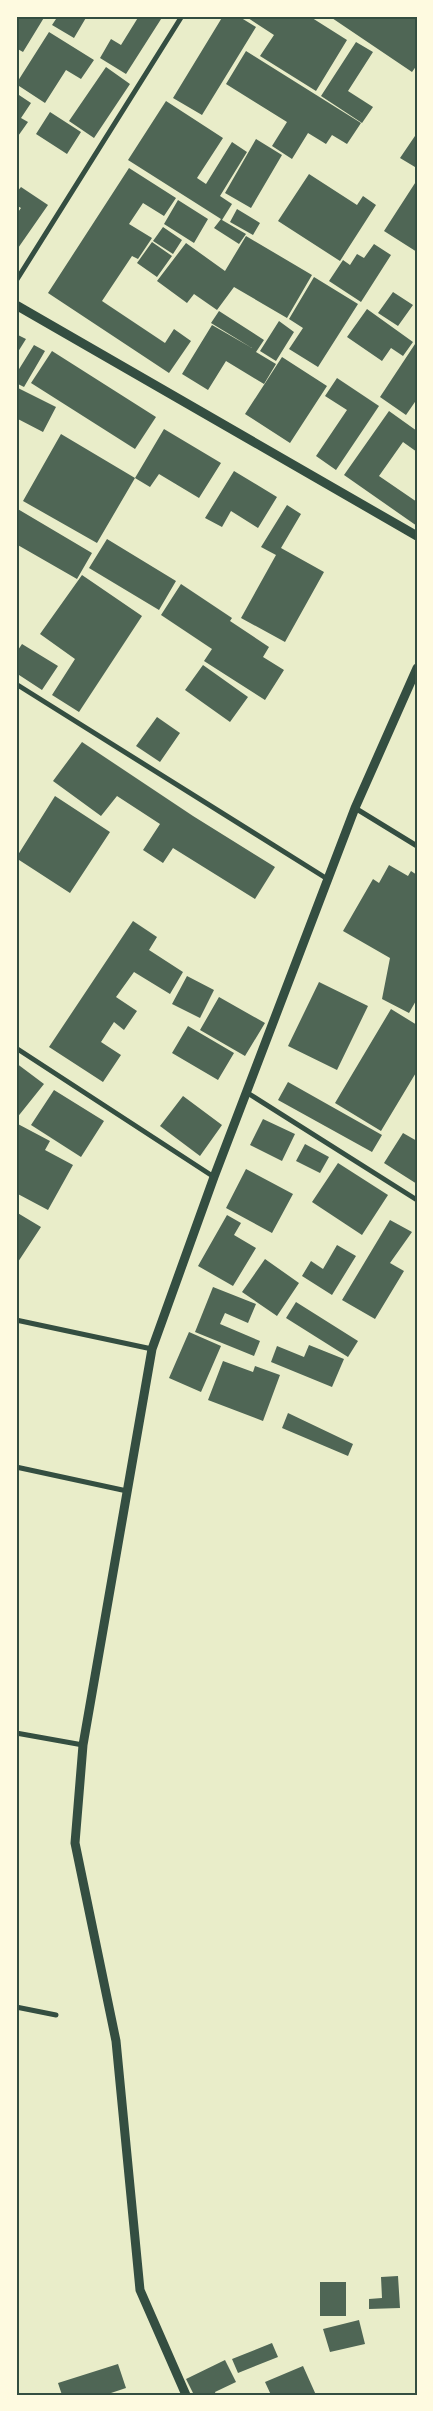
<svg xmlns="http://www.w3.org/2000/svg" width="433" height="2411" font-family="'IBM Plex Serif',serif">
<style>
.building{fill:#4f6655}
.lines{fill:none;stroke-linecap:round;stroke-linejoin:round}
.minor{stroke:#344e41;stroke-width:5}
.tertiary{stroke:#344e41;stroke-width:9}
.neatline{fill:none;stroke:#344e41;stroke-width:2}
</style>
<rect width="100%" height="100%" fill="#e9edc9"/>
<path class="building" d="M 16,16 L 45,16 L 23,52 L 16,48 Z
M 58,16 L 87,16 L 74,38 L 52,25 Z
M 139,16 L 163,16 L 126,74 L 100,58 L 111,39 L 121,45 Z
M 223,16 L 238,16 L 256,27 L 202,115 L 173,98 Z
M 245,16 L 309,16 L 347,40 L 316,91 L 260,56 L 274,35 Z
M 329,16 L 417,16 L 417,65 L 412,72 Z
M 49,32 L 94,60 L 81,79 L 66,70 L 45,103 L 16,84 Z
M 356,42 L 373,52 L 348,91 L 373,107 L 362,123 L 321,96 Z
M 246,51 L 361,123 L 347,144 L 332,135 L 326,144 L 308,133 L 292,159 L 272,146 L 287,122 L 226,84 Z
M 106,67 L 130,84 L 94,138 L 69,121 Z
M 16,93 L 31,103 L 21,118 L 28,122 L 16,139 Z
M 166,101 L 223,138 L 197,178 L 206,184 L 232,142 L 247,152 L 220,196 L 232,204 L 222,220 L 246,234 L 239,244 L 214,228 L 221,219 L 128,160 Z
M 50,112 L 81,132 L 67,154 L 36,134 Z
M 417,133 L 417,165 L 415,167 L 400,158 Z
M 256,139 L 282,155 L 251,208 L 225,193 Z
M 129,168 L 176,198 L 164,216 L 143,203 L 129,224 L 152,238 L 138,259 L 132,256 L 102,301 L 165,343 L 174,329 L 191,341 L 169,373 L 48,293 Z
M 309,174 L 357,205 L 363,196 L 376,205 L 340,261 L 278,221 Z
M 417,180 L 417,252 L 384,231 Z
M 21,187 L 48,205 L 16,251 L 16,215 L 21,208 L 16,205 L 16,193 Z
M 178,200 L 208,219 L 194,243 L 164,224 Z
M 237,209 L 260,223 L 253,235 L 230,222 Z
M 163,227 L 182,240 L 173,254 L 153,241 Z
M 246,236 L 312,275 L 287,318 L 234,287 L 217,310 L 194,294 L 187,303 L 157,281 L 186,243 L 225,271 Z
M 152,242 L 172,256 L 157,277 L 137,263 Z
M 374,244 L 391,255 L 361,302 L 329,281 L 343,260 L 350,265 L 357,254 L 364,258 Z
M 314,277 L 358,304 L 318,367 L 289,349 L 303,328 L 289,319 Z
M 393,292 L 413,305 L 398,326 L 378,313 Z
M 367,309 L 413,342 L 403,356 L 391,348 L 382,361 L 347,337 Z
M 219,311 L 264,340 L 256,352 L 276,364 L 264,384 L 226,361 L 208,390 L 182,374 L 212,325 L 252,348 L 211,323 Z
M 279,321 L 294,332 L 276,361 L 260,351 Z
M 16,334 L 26,339 L 16,355 Z
M 417,341 L 417,399 L 406,415 L 380,397 Z
M 34,345 L 45,351 L 24,387 L 16,383 L 16,374 Z
M 52,351 L 156,417 L 135,449 L 31,383 Z
M 282,357 L 327,386 L 290,443 L 245,414 Z
M 337,378 L 379,406 L 336,470 L 316,456 L 347,410 L 325,396 Z
M 16,387 L 56,407 L 43,432 L 16,418 Z
M 389,411 L 417,431 L 417,452 L 403,442 L 379,476 L 417,502 L 417,526 L 344,475 Z
M 164,429 L 221,463 L 199,498 L 159,474 L 150,487 L 135,478 L 97,543 L 23,501 L 61,434 L 135,478 Z
M 234,471 L 277,497 L 258,528 L 231,511 L 222,527 L 205,518 Z
M 287,505 L 301,514 L 281,548 L 324,572 L 285,642 L 241,618 L 276,555 L 261,547 Z
M 16,508 L 92,553 L 77,579 L 16,544 Z
M 107,539 L 176,581 L 159,610 L 89,568 Z
M 82,575 L 142,616 L 79,712 L 52,695 L 75,659 L 40,634 Z
M 181,584 L 232,618 L 230,621 L 269,647 L 263,657 L 284,670 L 265,700 L 204,661 L 212,649 L 161,615 Z
M 22,644 L 58,666 L 42,690 L 16,673 L 16,653 Z
M 203,665 L 248,697 L 230,722 L 185,690 Z
M 157,717 L 180,733 L 160,762 L 136,746 Z
M 82,742 L 193,816 L 275,867 L 255,899 L 173,848 L 163,863 L 143,850 L 160,824 L 117,796 L 101,816 L 53,781 Z
M 55,796 L 110,832 L 70,893 L 16,858 Z
M 389,865 L 408,876 L 411,871 L 417,875 L 417,999 L 409,1013 L 382,999 L 390,958 L 343,931 L 373,879 L 379,883 Z
M 133,921 L 157,937 L 149,950 L 183,972 L 170,994 L 134,972 L 116,997 L 137,1011 L 124,1030 L 114,1022 L 101,1042 L 121,1055 L 103,1082 L 49,1047 Z
M 187,976 L 214,990 L 200,1018 L 172,1004 Z
M 319,982 L 368,1006 L 337,1070 L 288,1046 Z
M 219,997 L 265,1023 L 245,1056 L 200,1030 Z
M 391,1009 L 417,1025 L 417,1071 L 381,1131 L 335,1103 Z
M 188,1026 L 234,1053 L 218,1080 L 172,1053 Z
M 16,1063 L 44,1084 L 16,1119 Z
M 288,1082 L 382,1135 L 372,1152 L 278,1100 Z
M 54,1090 L 104,1121 L 81,1157 L 31,1125 Z
M 183,1096 L 222,1125 L 200,1156 L 160,1126 Z
M 263,1119 L 295,1134 L 282,1161 L 250,1145 Z
M 16,1123 L 50,1141 L 45,1150 L 73,1165 L 48,1210 L 16,1193 Z
M 403,1133 L 417,1141 L 417,1184 L 384,1163 Z
M 305,1144 L 329,1157 L 320,1173 L 296,1161 Z
M 338,1163 L 388,1195 L 362,1235 L 312,1202 Z
M 246,1169 L 293,1194 L 272,1233 L 226,1208 Z
M 16,1212 L 41,1227 L 16,1265 Z
M 227,1215 L 241,1223 L 234,1235 L 256,1248 L 233,1286 L 198,1266 Z
M 390,1220 L 412,1232 L 390,1263 L 404,1271 L 375,1319 L 342,1300 Z
M 337,1245 L 356,1256 L 332,1295 L 302,1276 L 311,1261 L 323,1269 Z
M 265,1259 L 299,1283 L 277,1316 L 242,1292 Z
M 213,1287 L 256,1304 L 248,1323 L 225,1313 L 220,1324 L 260,1341 L 254,1356 L 195,1332 Z
M 296,1302 L 358,1341 L 348,1357 L 286,1318 Z
M 189,1332 L 221,1346 L 201,1392 L 169,1378 Z
M 309,1345 L 344,1359 L 332,1387 L 271,1362 L 277,1346 L 304,1357 Z
M 223,1361 L 253,1372 L 255,1366 L 280,1375 L 263,1421 L 208,1400 Z
M 288,1413 L 353,1444 L 348,1456 L 282,1428 Z
M 398,2276 L 400,2308 L 369,2309 L 369,2299 L 382,2298 L 381,2277 Z
M 320,2282 L 346,2282 L 346,2316 L 320,2316 Z
M 359,2320 L 365,2344 L 330,2352 L 323,2329 Z
M 272,2343 L 278,2357 L 238,2373 L 232,2359 Z
M 225,2360 L 236,2382 L 215,2392 L 216,2395 L 194,2395 L 186,2379 Z
M 118,2364 L 126,2388 L 105,2395 L 62,2395 L 58,2383 Z
M 303,2366 L 316,2395 L 271,2395 L 265,2382 Z"/>
<g class="lines">
<path class="minor" d="M 16,281 L 182,16
M 16,684 L 329,880
M 355,808 L 417,846
M 16,1048 L 214,1177
M 246,1092 L 417,1200
M 16,1320 L 152,1349
M 16,1467 L 127,1491
M 16,1733 L 83,1745
M 16,2007 L 56,2015"/>
<path class="tertiary" d="M 16,305 L 417,536
M 186,2395 L 140,2290 L 116,2041 L 75,1843 L 83,1745 L 152,1349 L 214,1177 L 355,808 L 417,668"/>
</g>
<rect width="433" height="2411" fill="none" stroke="#fefae0" stroke-width="35"/>
<rect x="18" y="18" width="398" height="2376" class="neatline"/>
</svg>
